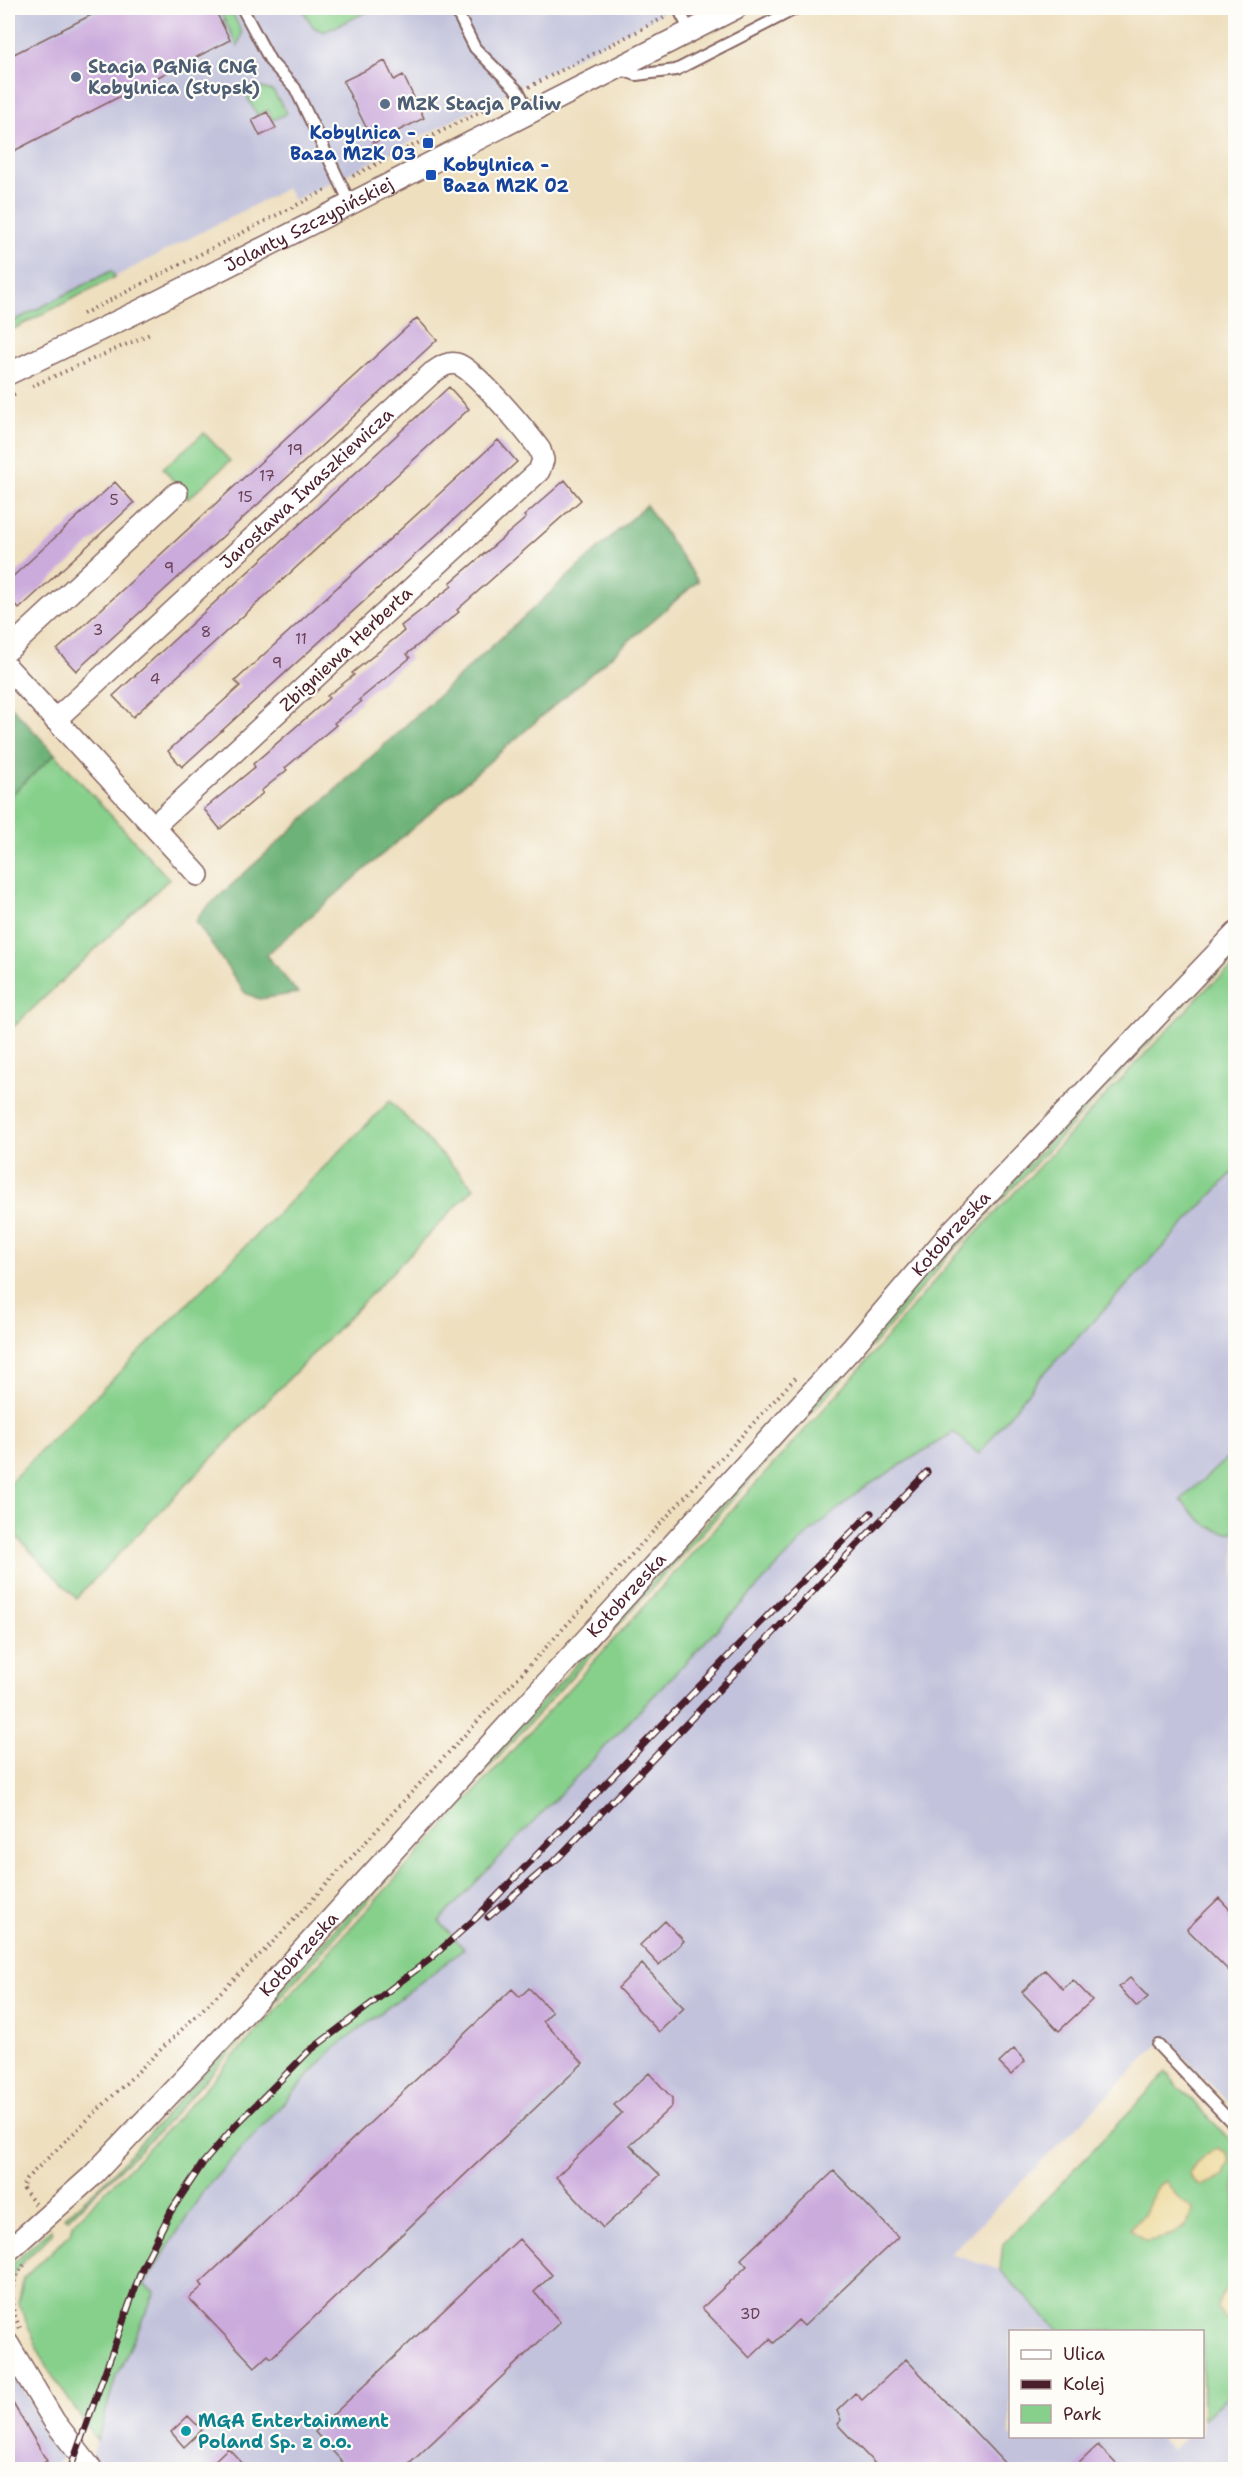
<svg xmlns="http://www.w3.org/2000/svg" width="1243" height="2477" font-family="'Shantell Sans',sans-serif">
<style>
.industrial{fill:#c2c2dc}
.green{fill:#87d08c;stroke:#68785c;stroke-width:1.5}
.forest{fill:#6db278;stroke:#5c6852;stroke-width:1.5}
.sand{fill:#eeda9e;stroke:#9c7c64;stroke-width:1.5}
.building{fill:#cbaadc}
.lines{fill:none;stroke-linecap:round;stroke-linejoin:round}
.service-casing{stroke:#83625f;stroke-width:14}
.minor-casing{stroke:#83625f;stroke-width:24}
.path{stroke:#83625f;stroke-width:4;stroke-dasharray:1.5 4.5;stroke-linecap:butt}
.service{stroke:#fff;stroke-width:10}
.minor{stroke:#fff;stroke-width:21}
.rail-casing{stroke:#4a1f2b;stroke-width:7}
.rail{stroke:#fdfcf7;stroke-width:4.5;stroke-dasharray:14;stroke-linecap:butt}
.service-dot{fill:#5c6f8a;stroke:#fdfcf7;stroke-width:2}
.transit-dot{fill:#1a4fb4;stroke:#fdfcf7;stroke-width:2}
.culture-dot{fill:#0f9aa8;stroke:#fdfcf7;stroke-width:2}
.labels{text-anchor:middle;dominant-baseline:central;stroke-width:4.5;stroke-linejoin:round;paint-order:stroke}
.number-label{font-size:15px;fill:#6a4257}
.service-label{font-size:18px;font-weight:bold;fill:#4e5e75;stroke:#fdfcf7;text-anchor:start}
.transit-label{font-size:18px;font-weight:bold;fill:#164399;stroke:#fdfcf7;text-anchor:end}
.street-label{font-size:18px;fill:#4a1f2b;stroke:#fdfcf7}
.culture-label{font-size:18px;font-weight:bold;fill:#0d838f;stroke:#fdfcf7;text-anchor:start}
</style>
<rect width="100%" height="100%" fill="#fdfcf7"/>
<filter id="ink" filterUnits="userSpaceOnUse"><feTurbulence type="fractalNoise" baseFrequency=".0167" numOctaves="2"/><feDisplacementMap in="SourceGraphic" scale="12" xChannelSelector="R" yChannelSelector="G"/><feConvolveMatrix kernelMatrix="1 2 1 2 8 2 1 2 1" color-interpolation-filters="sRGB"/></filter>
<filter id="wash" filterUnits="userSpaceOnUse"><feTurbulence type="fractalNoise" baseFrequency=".008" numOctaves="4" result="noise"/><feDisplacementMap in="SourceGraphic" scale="24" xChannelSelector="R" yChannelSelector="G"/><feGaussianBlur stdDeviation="1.35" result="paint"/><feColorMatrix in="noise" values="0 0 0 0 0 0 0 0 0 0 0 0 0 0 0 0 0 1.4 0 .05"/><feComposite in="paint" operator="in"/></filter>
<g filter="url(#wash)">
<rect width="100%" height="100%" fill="#eedfbf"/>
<path class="industrial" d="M 8,8 L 672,8 L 354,171 L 294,200 L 287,188 L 8,332 Z
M 1235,1170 L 1235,2109 L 1165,2038 L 950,2254 L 1000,2270 L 1059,2331 L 1010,2332 L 1010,2436 L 1159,2437 L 1172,2450 L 1186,2437 L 1202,2436 L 1203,2420 L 1235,2389 L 1235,2469 L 88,2470 L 114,2383 L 154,2292 L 144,2286 L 204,2190 L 331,2051 L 463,1949 L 439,1921 L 810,1532 L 862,1489 L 954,1432 L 980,1453 L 1036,1382 Z
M 8,2360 L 40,2420 L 66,2456 L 48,2469 L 8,2469 Z"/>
<path class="green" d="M 218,8 L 230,8 L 242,33 L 238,46 Z
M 302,8 L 370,8 L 371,10 L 324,32 L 313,27 Z
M 253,86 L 273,91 L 287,113 L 273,120 L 268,110 L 257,115 L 243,89 Z
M 111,271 L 115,277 L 8,332 L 8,324 Z
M 204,433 L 230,461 L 188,499 L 163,468 Z
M 55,754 L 169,879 L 8,1032 L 8,798 Z
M 1235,952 L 1235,959 L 1199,989 L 944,1261 L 880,1337 L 158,2132 L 68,2219 L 65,2217 L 103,2183 L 133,2151 L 781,1440 L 930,1268 L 1212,969 Z
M 1235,966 L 1235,1170 L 1036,1382 L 979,1454 L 954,1432 L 862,1489 L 810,1532 L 439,1921 L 464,1949 L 331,2051 L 204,2190 L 144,2285 L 155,2292 L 114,2383 L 97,2441 L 45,2365 L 18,2303 L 24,2278 L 70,2234 L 72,2225 L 173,2123 L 852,1378 L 967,1243 L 1208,987 Z
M 390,1101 L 474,1188 L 76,1598 L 8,1528 L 8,1484 Z
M 1235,1451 L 1235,1532 C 1210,1534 1197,1517 1181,1500 Z
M 1166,2073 L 1235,2145 L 1235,2389 L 1203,2420 L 1202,2332 L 1059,2331 L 1000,2270 L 1003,2244 Z
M 51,2229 L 52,2234 L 21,2264 L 15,2271 L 8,2292 L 8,2268 Z"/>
<path class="forest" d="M 646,505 L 698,581 L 266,955 L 298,993 L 259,999 L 245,993 L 196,922 L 200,914 Z
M 8,703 L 55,754 L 8,798 Z"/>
<path class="sand" d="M 1218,2148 L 1226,2152 L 1230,2160 L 1223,2177 L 1202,2186 L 1194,2181 L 1189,2174 C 1197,2161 1204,2154 1218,2148 Z
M 1166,2181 L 1178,2198 L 1193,2209 C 1191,2230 1164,2240 1145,2241 L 1130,2229 L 1144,2215 L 1157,2186 Z
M 1235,2275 L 1236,2331 L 1235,2331 L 1217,2308 C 1220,2290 1232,2289 1235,2275 Z"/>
<g id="blocks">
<path class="building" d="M 105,8 L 214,8 L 230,40 L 8,154 L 8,57 Z
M 385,61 L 394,80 L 403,75 L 424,118 L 374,143 L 343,81 Z
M 267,112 L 276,128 L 260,136 L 252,120 Z
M 417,318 L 437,340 L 76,671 L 57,650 Z
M 449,387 L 469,409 L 133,717 L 113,696 Z
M 498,440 L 517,462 L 182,767 L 168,751 L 240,686 L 235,681 Z
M 565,480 L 581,500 L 457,610 L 459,612 L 407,654 L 410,658 L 359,700 L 361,702 L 334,723 L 336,725 L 285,768 L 287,770 L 261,791 L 263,793 L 220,829 L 204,809 L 255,767 L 253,764 L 329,698 L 327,696 L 354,675 L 352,673 L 404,631 L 401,626 L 452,586 L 450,583 L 526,518 L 524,516 Z
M 115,482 L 134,503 L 19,609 L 8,596 L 8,581 Z
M 1219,1898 L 1236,1916 L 1236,1978 L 1187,1929 Z
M 665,1921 L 684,1941 L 659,1965 L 640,1945 Z
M 642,1964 L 684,2008 L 659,2032 L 618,1988 Z
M 1045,1970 L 1063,1989 L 1073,1980 L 1092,2000 L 1059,2031 L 1022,1992 Z
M 1130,1978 L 1148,1997 L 1137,2007 L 1119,1987 Z
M 529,1988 L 552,2012 L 543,2021 L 583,2063 L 271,2358 L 268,2355 L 255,2367 L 189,2298 L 203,2286 L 200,2283 L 512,1989 L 520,1997 Z
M 1014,2049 L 1025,2061 L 1011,2075 L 999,2063 Z
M 649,2073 L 672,2098 L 672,2106 L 630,2145 L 660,2175 L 603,2228 L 556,2177 L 622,2113 L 614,2105 Z
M 834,2171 L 898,2237 L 804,2326 L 798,2320 L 774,2343 L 770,2339 L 750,2358 L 702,2308 L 747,2266 L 741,2259 Z
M 519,2239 L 552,2275 L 534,2292 L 560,2322 L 404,2469 L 349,2469 L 315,2432 Z
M 906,2359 L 1010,2469 L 880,2469 L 837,2424 L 841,2420 L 837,2411 L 855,2393 L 862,2400 Z
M 8,2395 L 47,2461 L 33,2469 L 8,2469 Z
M 188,2416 L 202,2430 L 184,2447 L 171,2432 Z
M 1098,2445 L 1121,2469 L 1073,2469 Z
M 228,2448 L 248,2469 L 206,2469 Z"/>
</g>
</g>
<g filter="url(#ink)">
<use href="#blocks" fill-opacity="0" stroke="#83625f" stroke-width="1.5"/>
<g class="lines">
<defs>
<path id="service" d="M 242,8 L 271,62 L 295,88 L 350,203
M 455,8 L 475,48 L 519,92 L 529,112
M 678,8 L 690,31
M 619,69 L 636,75 L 676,70 L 797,8
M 1158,2045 L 1236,2127"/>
<g id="minor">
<path id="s1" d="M 8,374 L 139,311 L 736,8"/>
<path d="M 8,650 L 177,493"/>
<path d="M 8,668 L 198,875"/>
<path id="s2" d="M 55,720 L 432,373 C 440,368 446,362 457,364 C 475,369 527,432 540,450 L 543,460 L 539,471 L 154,826"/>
<path id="s3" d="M 8,2251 L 91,2177 L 205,2057 L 853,1347 L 950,1233 L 1236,933"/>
<path d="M 8,2344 L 54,2421 L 92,2470"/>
</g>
</defs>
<use href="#service" class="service-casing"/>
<use href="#minor" class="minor-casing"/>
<path class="path" d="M 529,87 L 667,16
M 353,176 L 507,98
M 83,314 L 328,189
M 32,386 L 150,334
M 8,397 L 17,393
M 35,2204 L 22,2187 L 26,2179 L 276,1939 L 797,1376
M 20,2328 C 9,2306 8,2285 24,2265"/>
<use href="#service" class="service"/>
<use href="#minor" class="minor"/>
<defs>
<path id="rail" d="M 488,1917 L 559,1857 L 927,1472
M 70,2470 L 143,2266 L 171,2211 L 203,2163 L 235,2126 L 308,2052 L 430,1959 L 476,1918 L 773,1610 L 871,1513"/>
</defs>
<use href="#rail" class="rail-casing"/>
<use href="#rail" class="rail"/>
</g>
</g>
<g class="service-dot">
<circle cx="76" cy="77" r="6"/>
<circle cx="385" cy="104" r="6"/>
</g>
<g class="transit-dot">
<rect x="422" y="137" width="12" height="12" rx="3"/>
<rect x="425" y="169" width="12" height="12" rx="3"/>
</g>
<circle class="culture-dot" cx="186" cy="2431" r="6"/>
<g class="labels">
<g class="number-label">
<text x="295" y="450">19</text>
<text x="267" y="476">17</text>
<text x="245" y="497">15</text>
<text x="114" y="500">5</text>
<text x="169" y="568">9</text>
<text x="98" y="630">3</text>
<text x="206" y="632">8</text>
<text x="301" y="639">11</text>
<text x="277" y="663">9</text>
<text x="155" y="679">4</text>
<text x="750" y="2314">3D</text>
</g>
<g class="service-label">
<text x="88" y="67">Stacja PGNiG CNG<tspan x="88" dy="21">Kobylnica (Słupsk)</tspan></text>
<text x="397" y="104">MZK Stacja Paliw</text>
</g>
<g class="transit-label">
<text x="416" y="133">Kobylnica -<tspan x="416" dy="21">Baza MZK 03</tspan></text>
<text x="443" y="165" text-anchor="start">Kobylnica -<tspan x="443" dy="21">Baza MZK 02</tspan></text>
</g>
<g class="street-label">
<text stroke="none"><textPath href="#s1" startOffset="336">Jolanty Szczypińskiej</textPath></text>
<text stroke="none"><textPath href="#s2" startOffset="342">Jarosława Iwaszkiewicza</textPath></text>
<text transform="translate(346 649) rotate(-43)">Zbigniewa Herberta</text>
<text stroke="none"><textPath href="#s3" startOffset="1388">Kołobrzeska</textPath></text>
<text stroke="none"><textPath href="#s3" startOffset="902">Kołobrzeska</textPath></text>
<text stroke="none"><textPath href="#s3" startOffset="416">Kołobrzeska</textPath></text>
</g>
<g class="culture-label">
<text x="198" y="2421">MGA Entertainment<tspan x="198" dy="21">Poland Sp. z o.o.</tspan></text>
</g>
</g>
<rect width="1243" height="2477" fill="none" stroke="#fdfcf7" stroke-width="30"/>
<rect x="1009" y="2330" width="195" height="108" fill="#fdfcf7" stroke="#b5a4a5" stroke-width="1.5"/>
<rect x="1021" y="2350" width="30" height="9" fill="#ffffff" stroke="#b5a4a5" stroke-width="1.5"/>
<text x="1063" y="2360" font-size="18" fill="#4a1f2b">Ulica</text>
<rect x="1021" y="2380" width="30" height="9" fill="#4a1f2b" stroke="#b5a4a5" stroke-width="1.5"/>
<text x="1063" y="2390" font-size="18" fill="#4a1f2b">Kolej</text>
<rect x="1021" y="2405" width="30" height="18" fill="#87d08c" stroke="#b5a4a5" stroke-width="1.5"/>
<text x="1063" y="2420" font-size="18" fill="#4a1f2b">Park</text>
</svg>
